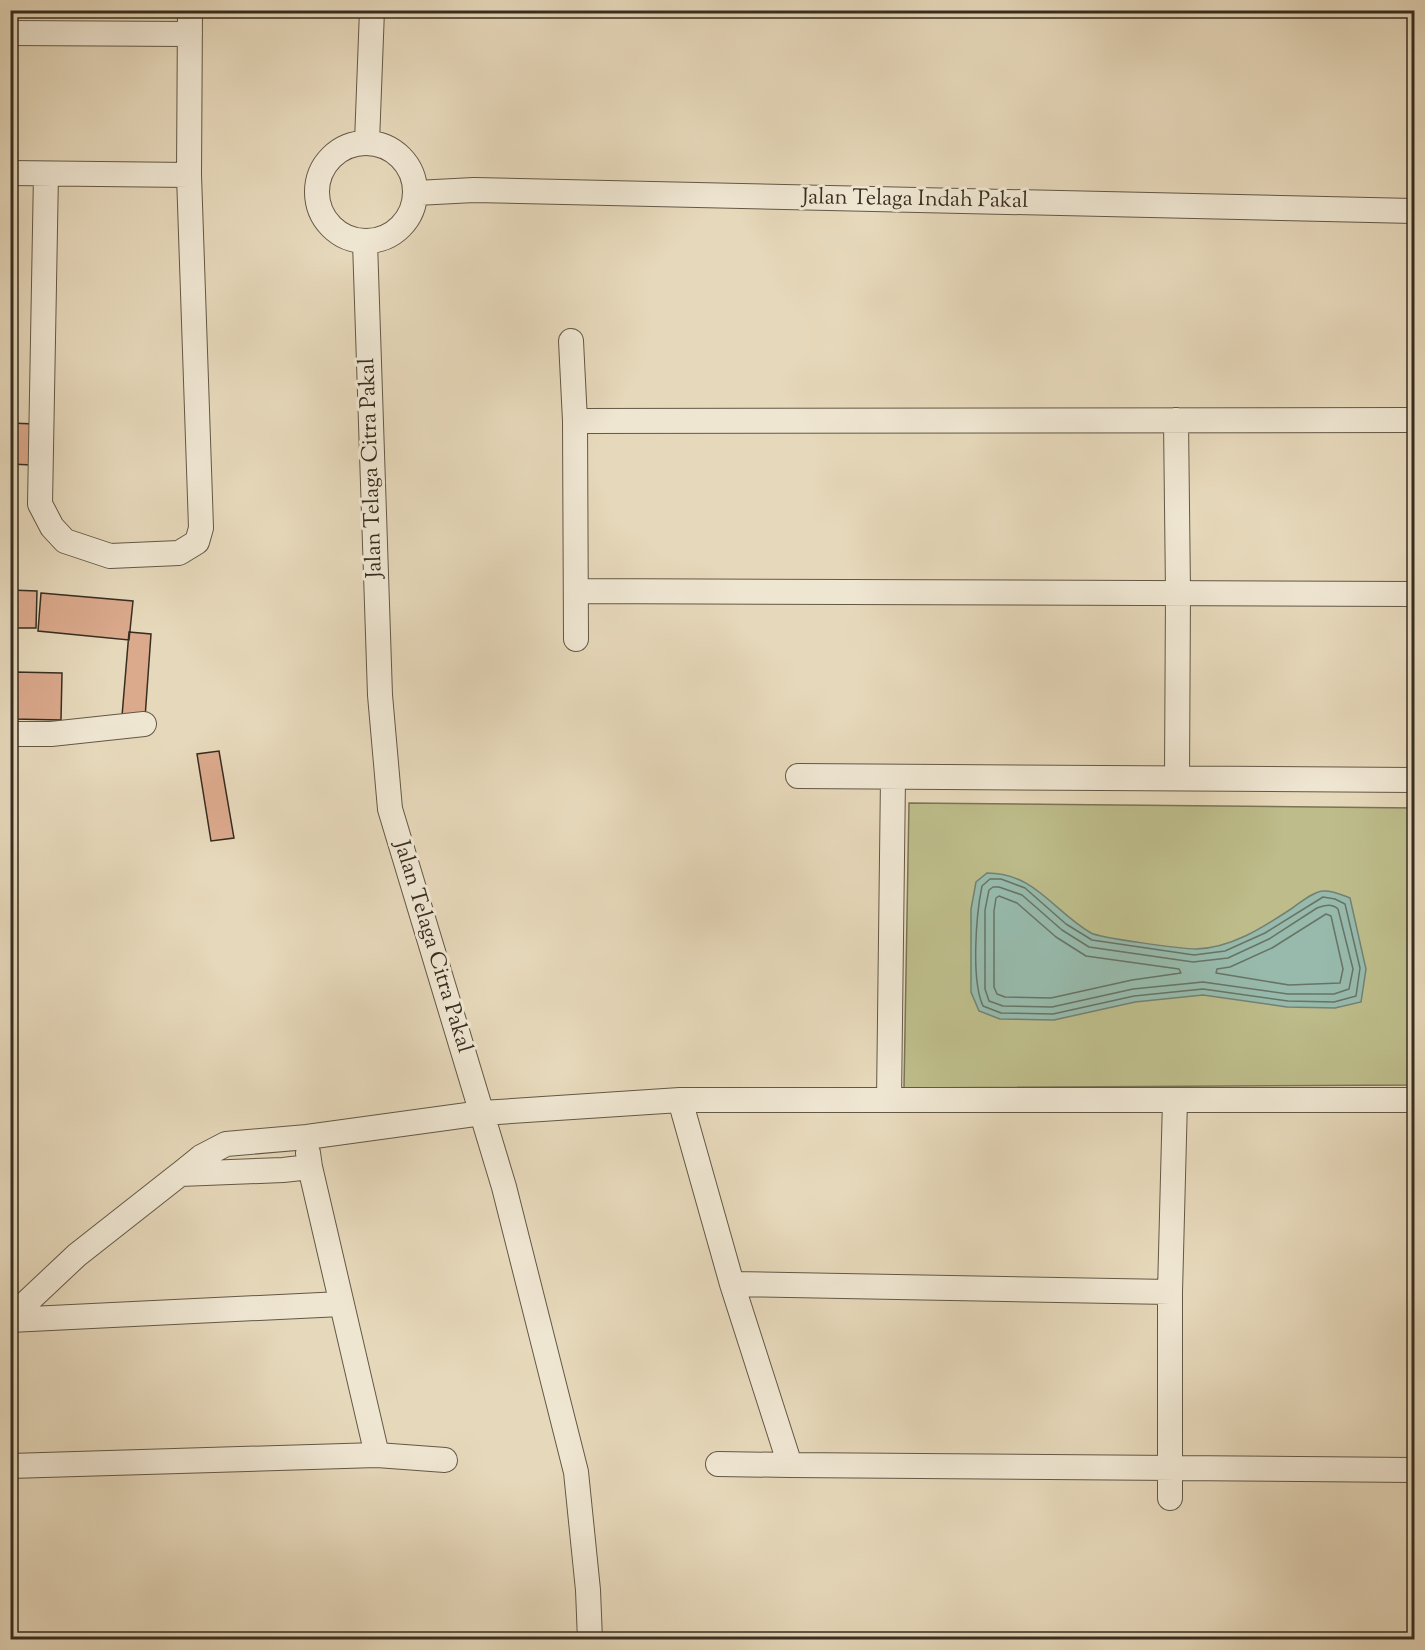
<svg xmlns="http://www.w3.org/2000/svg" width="1425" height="1650" font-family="'Sorts Mill Goudy',serif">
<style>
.green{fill:#bdbc8a;stroke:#7a7455;stroke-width:1.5}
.water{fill:#97baac;stroke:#718274;stroke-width:1.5}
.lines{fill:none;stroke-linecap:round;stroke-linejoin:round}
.shore{stroke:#677466;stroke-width:1.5}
.building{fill:#dba98c;stroke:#372d20;stroke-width:1.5}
.minor-casing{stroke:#635846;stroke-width:26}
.minor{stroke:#efe6d2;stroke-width:24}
.labels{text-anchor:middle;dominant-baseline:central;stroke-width:6;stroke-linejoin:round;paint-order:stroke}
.street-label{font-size:22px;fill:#372d20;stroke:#efe6d2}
</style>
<rect width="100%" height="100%" fill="#e6d8ba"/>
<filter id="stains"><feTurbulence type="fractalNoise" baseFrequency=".00333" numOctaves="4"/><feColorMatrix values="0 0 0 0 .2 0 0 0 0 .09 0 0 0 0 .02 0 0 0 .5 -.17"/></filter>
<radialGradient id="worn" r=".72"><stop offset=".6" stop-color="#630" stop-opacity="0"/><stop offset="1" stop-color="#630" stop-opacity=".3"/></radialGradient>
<path class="green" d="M 909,803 L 1414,808 L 1414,1085 L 904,1088 Z"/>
<path class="water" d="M 987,873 C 1035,873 1053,911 1091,933 C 1100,938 1183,949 1196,949 C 1231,948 1262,928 1291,909 C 1300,903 1312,892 1323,891 C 1332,890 1342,895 1350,898 L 1366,969 L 1361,1002 L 1335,1008 L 1287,1007 L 1203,995 L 1135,1002 L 1054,1020 L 1000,1019 L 979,1011 L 971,992 L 971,909 L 976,882 Z"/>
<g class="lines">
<path class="shore" d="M 990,879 L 1001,879 L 1025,888 L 1066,924 L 1092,940 L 1194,955 L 1225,951 L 1265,933 L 1323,897 L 1335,899 L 1345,904 L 1360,968 L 1356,996 L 1334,1002 L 1288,1001 L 1203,989 L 1134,996 L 1053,1014 L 1001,1013 L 983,1006 C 971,980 976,915 982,886 Z
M 993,887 L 999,887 L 1022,895 L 1062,930 L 1089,947 L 1193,962 L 1228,958 L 1269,939 L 1317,908 C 1324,905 1332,903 1338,909 L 1353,969 L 1349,989 L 1334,994 L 1288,994 L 1203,982 L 1133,989 L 1052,1007 L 1003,1006 L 989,1001 L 985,989 L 985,910 L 989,890 Z
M 999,896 L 1017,903 L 1056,937 L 1086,956 L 1179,969 L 1181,973 L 1132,980 L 1051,998 L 1005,997 L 997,994 L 994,987 L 994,911 L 996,898 Z
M 1326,914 L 1331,916 L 1343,969 L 1340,983 L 1289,985 L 1216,973 L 1217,969 L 1230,967 L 1272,948 Z"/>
</g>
<path class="building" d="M 10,423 L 35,424 L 32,465 L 10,464 Z
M 10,590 L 37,591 L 36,628 L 10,628 Z
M 41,593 L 133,601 L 129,640 L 38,631 Z
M 129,632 L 151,634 L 145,718 L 122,716 Z
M 10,640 L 13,640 L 10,687 Z
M 14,672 L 62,673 L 61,720 L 13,719 Z
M 219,751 L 234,838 L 211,841 L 197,754 Z"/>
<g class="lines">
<defs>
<path id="minor" d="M 10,33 L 190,34
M 367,142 L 372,10
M317 192a49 49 0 1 1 98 0a49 49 0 1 1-98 0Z
M 10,173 L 189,175
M 46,174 L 40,504 L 52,527 L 65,541 L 110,556 L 179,553 L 197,542 L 201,528 L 189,175 L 190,10
M 416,193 L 474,190 L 1414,211
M 365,242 L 380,695 L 390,809 L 504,1187 L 576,1472 L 588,1590 L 590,1640
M 571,341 L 575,421 L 576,639
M 1176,420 L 1178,592 L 1177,778
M 575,421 L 1414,420
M 577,591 L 1414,594
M 10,734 L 51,734 L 144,724
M 798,776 L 1414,780
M 680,1100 L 732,1284 L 790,1465 L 1414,1470
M 889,1100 L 893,777
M 308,1153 L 310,1167 L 377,1455
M 180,1174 L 201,1157 L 226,1144 L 307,1137 L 482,1113 L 680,1100 L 1414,1100
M 732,1284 L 1170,1292
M 10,1318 L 77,1255 L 180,1174 L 283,1170 L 310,1167
M 10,1320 L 341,1304
M 718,1464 L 790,1465
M 10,1466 L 377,1455 L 445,1460
M 1170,1498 L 1170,1292 L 1175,1100"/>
</defs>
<use href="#minor" class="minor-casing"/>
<use href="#minor" class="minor"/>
</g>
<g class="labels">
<g class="street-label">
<text transform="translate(915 200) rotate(1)">Jalan Telaga Indah Pakal</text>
<text transform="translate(372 468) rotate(-92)">Jalan Telaga Citra Pakal</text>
<text transform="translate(432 947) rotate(73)">Jalan Telaga Citra Pakal</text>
</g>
</g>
<rect width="1425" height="1650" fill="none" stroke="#e6d8ba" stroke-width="36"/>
<rect x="12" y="12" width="1401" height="1626" fill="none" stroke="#372d20" stroke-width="3"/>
<rect x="18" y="18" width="1389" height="1614" fill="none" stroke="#372d20" stroke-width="1.5"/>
<rect width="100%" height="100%" filter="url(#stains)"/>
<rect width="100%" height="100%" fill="url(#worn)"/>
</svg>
